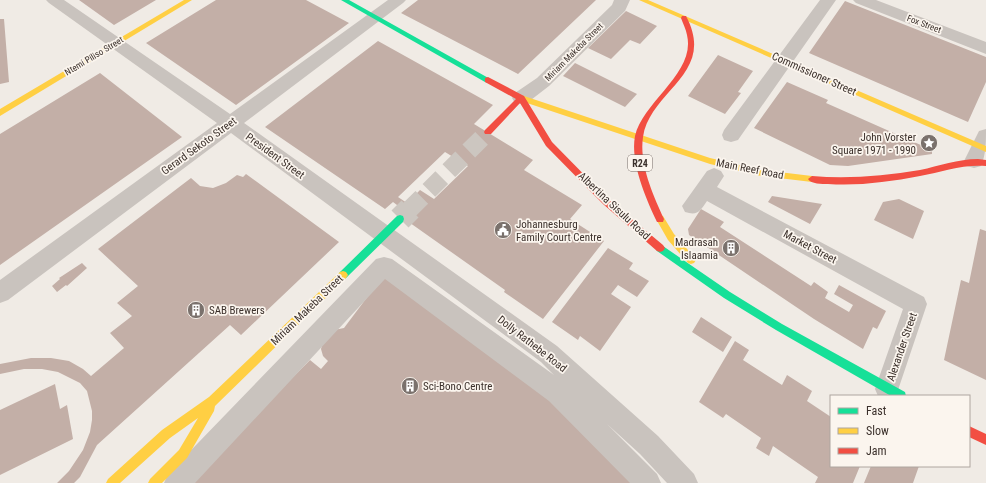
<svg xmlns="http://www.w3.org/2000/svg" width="986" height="483" font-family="'Roboto Condensed',sans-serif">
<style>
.building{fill:#c3afa7;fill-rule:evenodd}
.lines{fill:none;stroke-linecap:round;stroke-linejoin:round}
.secondary-tunnel-far1{stroke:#ccc6c0;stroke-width:18;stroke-dasharray:18 10;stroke-linecap:butt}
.secondary-tunnel{stroke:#ccc6c0;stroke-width:24;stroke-dasharray:24 12;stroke-linecap:butt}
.street{fill:#c9c3be;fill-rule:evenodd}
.fast{fill:#16e098;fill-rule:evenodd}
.slow{fill:#ffcf43;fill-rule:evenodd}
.jam{fill:#f24e42;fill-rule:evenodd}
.labels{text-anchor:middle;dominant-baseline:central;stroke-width:3.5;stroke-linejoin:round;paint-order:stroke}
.far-street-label{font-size:9px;fill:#3b302b;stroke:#fbf5ee}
.shield{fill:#fbf5ee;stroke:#756b66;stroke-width:1}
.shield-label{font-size:10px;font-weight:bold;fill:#3b302b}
.street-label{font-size:11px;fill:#3b302b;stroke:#fbf5ee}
.poi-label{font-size:11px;fill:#3b302b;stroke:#fbf5ee;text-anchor:start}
</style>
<rect width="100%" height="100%" fill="#f0ebe5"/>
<path class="building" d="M 79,0 L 156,0 L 114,25 Z
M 216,0 L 306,0 L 349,23 L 236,105 L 146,43 Z
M 418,0 L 596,0 L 518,74 L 401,13 Z
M 845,1 L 986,57 L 986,82 L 968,122 L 809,53 Z
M 626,11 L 657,26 L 640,44 L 630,40 L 611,59 L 588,48 Z
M 0,19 L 4,19 L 9,82 L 0,84 Z
M 378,41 L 493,105 L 474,124 L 533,160 L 524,170 L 582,205 L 570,219 L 604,241 L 543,319 L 504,292 L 505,290 L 396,213 L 401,208 L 393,202 L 385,209 L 265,127 ZM 445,152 L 468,166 L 434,199 L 420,190 L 407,203 L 398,197 Z
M 718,55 L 753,71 L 738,92 L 741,93 L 725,114 L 688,96 Z
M 575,63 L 637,94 L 625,107 L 563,76 Z
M 100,73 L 182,137 L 0,265 L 0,134 Z
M 787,82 L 828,100 L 826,103 L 932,150 L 932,154 L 848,166 L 830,165 L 754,128 Z
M 246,174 L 339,242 L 241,335 L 230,325 L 97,445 L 80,477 L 74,483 L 57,483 L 69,471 L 83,450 L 90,432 L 92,420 L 92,411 L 87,391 L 80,383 L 58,372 L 42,369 L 24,369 L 0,374 L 0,364 L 31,358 L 51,358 L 69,361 L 83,369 L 91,376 L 124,348 L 110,333 L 132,316 L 117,303 L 138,286 L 98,249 L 191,178 L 200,186 L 213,188 L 226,183 L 237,175 L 243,177 Z
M 772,196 L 822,204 L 810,224 L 768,202 Z
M 899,199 L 924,211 L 913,239 L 874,220 L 883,202 Z
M 701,209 L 724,222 L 720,227 L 811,286 L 814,282 L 828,292 L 825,298 L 849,312 L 853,305 L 834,294 L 839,285 L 886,311 L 877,329 L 873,327 L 863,349 L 814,319 L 689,235 L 688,229 Z
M 980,229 L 986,231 L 986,380 L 944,360 L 961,280 L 969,283 Z
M 608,248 L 633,263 L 629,269 L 649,281 L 637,297 L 618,285 L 611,294 L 631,307 L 600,351 L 580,336 L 578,340 L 552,322 Z
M 82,263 L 87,268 L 67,286 L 66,285 L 57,292 L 52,286 L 60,279 L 59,278 Z
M 383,276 L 559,404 L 635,483 L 188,483 L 310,360 L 321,369 L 328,361 L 323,356 L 321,349 L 323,342 L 334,330 L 344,328 Z
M 701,317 L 732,337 L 723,352 L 692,332 Z
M 735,341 L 749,350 L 743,360 L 782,385 L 787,375 L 812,391 L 807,401 L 831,417 L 831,466 L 860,466 L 853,483 L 815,483 L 818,477 L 773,446 L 769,456 L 756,448 L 761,438 L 726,414 L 723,418 L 699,402 Z
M 55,384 L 60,409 L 67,405 L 73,439 L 0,475 L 0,410 Z
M 871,466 L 919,466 L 913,483 L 864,483 Z"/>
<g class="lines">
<path class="secondary-tunnel-far1" d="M 409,210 L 488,132"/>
<path class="secondary-tunnel" d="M 400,219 L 410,209"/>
<path class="street" d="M 46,0 L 64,0 L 230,114 L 388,0 L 406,0 L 403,3 L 244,123 L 557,346 L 658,436 L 694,474 L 698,483 L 667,483 L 640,454 L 607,424 L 657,474 L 661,483 L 630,483 L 549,401 L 385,279 L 195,483 L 164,483 L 168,474 L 376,259 L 384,257 L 392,259 L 554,375 L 541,362 L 231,133 L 8,300 L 0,303 L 0,280 L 217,123 L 49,3 Z
M 614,0 L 630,0 L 625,11 L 549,86 L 527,103 L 521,104 L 515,103 L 512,98 L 515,93 L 537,78 L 612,5 Z
M 820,0 L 836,0 L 738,140 L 731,142 L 724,140 L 722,135 L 724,130 Z
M 853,0 L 876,0 L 986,42 L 986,54 L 856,3 Z
M 986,129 C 986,143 986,154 981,166 L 974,168 L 967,166 L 964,161 L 979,131 Z
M 714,168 L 721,171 L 724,176 L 717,187 L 924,297 L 927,304 L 896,396 L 878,396 L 875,389 L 903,309 L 707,201 C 700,211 698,216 685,212 L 682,206 L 707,171 Z"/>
<path class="fast" d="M 341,0 L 349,0 L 492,80 L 488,83 L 485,82 Z
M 400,215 L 403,216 L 404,219 L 403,222 L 346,278 L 343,279 L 340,278 L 338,275 L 340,272 L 397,216 Z
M 660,244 L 730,292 L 782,324 L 905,392 L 906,396 L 891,396 L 776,330 L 724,298 L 657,251 L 655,248 L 657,245 Z"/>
<path class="slow" d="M 184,0 L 192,0 L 0,116 L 0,109 Z
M 639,0 L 648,0 L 986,146 L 986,152 Z
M 521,95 L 710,158 L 761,170 L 812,176 L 816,179 L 812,182 L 761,176 L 710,164 L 518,100 L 517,98 Z
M 660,215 L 663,216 L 674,234 L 694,257 L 696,260 L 694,263 L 691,264 L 688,263 L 668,240 L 656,219 L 657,216 Z
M 343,271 L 346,272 L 348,275 L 346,278 L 215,406 L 214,411 L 187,458 L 162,483 L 148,483 L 150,479 L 179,450 L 198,418 L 170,438 L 120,483 L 106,483 L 108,479 L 162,430 L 209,397 L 340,272 Z"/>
<path class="jam" d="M 682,16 L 686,16 C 717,74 650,90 643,137 C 639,164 653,195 664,219 L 663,222 L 657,222 C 646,199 630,162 635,136 C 643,101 696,73 687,35 C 686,29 683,24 681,18 Z
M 488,77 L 524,96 L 552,142 L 609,200 L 663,245 L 665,248 L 663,251 L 660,252 L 657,251 L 603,204 L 546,146 L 520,103 L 491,134 L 485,134 L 484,132 L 485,130 L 516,99 L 485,82 L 485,78 Z
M 978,159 L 986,160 L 986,166 C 963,164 942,172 920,176 C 889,182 858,186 828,184 C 822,184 811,184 808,179 L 812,176 C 848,179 884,176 920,170 C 939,166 958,159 978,159 Z
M 969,426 L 986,434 L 986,445 L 969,437 Z"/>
</g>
<defs>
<symbol id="sight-disc" viewBox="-11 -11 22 22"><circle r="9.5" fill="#7a716c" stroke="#fbf5ee"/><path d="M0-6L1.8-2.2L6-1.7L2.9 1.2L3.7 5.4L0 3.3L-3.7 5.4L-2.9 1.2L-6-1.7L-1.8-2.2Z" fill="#fff"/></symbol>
<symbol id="civic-disc" viewBox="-11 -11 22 22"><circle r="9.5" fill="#7a716c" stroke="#fbf5ee"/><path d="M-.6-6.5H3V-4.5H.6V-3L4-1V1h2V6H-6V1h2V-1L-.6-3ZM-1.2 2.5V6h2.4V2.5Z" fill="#fff"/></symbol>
<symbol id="building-disc" viewBox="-11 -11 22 22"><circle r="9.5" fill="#7a716c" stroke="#fbf5ee"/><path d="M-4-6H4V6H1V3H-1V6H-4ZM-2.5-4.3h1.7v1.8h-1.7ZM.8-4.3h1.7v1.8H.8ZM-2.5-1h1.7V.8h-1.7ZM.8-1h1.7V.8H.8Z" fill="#fff"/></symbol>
</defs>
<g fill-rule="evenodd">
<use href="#sight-disc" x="919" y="133" width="20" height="20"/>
<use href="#civic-disc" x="493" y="220" width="20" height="20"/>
<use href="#building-disc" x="721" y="238" width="20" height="20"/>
<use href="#building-disc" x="186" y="300" width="20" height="20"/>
<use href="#building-disc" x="400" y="376" width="20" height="20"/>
</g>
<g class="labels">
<g class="far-street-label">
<text transform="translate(924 24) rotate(21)">Fox Street</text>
<text transform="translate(574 52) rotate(-45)">Miriam Makeba Street</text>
<text transform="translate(94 56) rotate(-31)">Ntemi Piliso Street</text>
</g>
<rect class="shield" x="628" y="155" width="24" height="16" rx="3"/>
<g class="shield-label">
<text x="640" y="163">R24</text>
</g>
<g class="street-label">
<text transform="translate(814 74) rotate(24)">Commissioner Street</text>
<text transform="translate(199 146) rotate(-36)">Gerard Sekoto Street</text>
<text transform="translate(275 156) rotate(36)">President Street</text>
<text transform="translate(750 169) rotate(11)">Main Reef Road</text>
<text transform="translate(614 206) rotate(43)">Albertina Sisulu Road</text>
<text transform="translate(810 247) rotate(28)">Market Street</text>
<text transform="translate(307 310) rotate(-44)">Miriam Makeba Street</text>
<text transform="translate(532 344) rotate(38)">Dolly Rathebe Road</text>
<text transform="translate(902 347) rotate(-71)">Alexander Street</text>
</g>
<g class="poi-label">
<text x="916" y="137" text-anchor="end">John Vorster<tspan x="916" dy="13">Square 1971 - 1990</tspan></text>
<text x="516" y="224">Johannesburg<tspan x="516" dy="13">Family Court Centre</tspan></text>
<text x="718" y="242" text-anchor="end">Madrasah<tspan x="718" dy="13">Islaamia</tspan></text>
<text x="209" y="310">SAB Brewers</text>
<text x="423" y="386">Sci-Bono Centre</text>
</g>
</g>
<rect x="830" y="395" width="140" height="72" fill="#fbf5ee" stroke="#aea6a0"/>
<rect x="838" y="408" width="20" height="6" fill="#16e098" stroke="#aea6a0"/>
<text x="866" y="415" font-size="12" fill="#3b302b">Fast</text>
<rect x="838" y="428" width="20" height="6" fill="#ffcf43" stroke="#aea6a0"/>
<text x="866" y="435" font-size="12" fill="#3b302b">Slow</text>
<rect x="838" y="448" width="20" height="6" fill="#f24e42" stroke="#aea6a0"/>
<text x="866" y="455" font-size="12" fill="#3b302b">Jam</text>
</svg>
